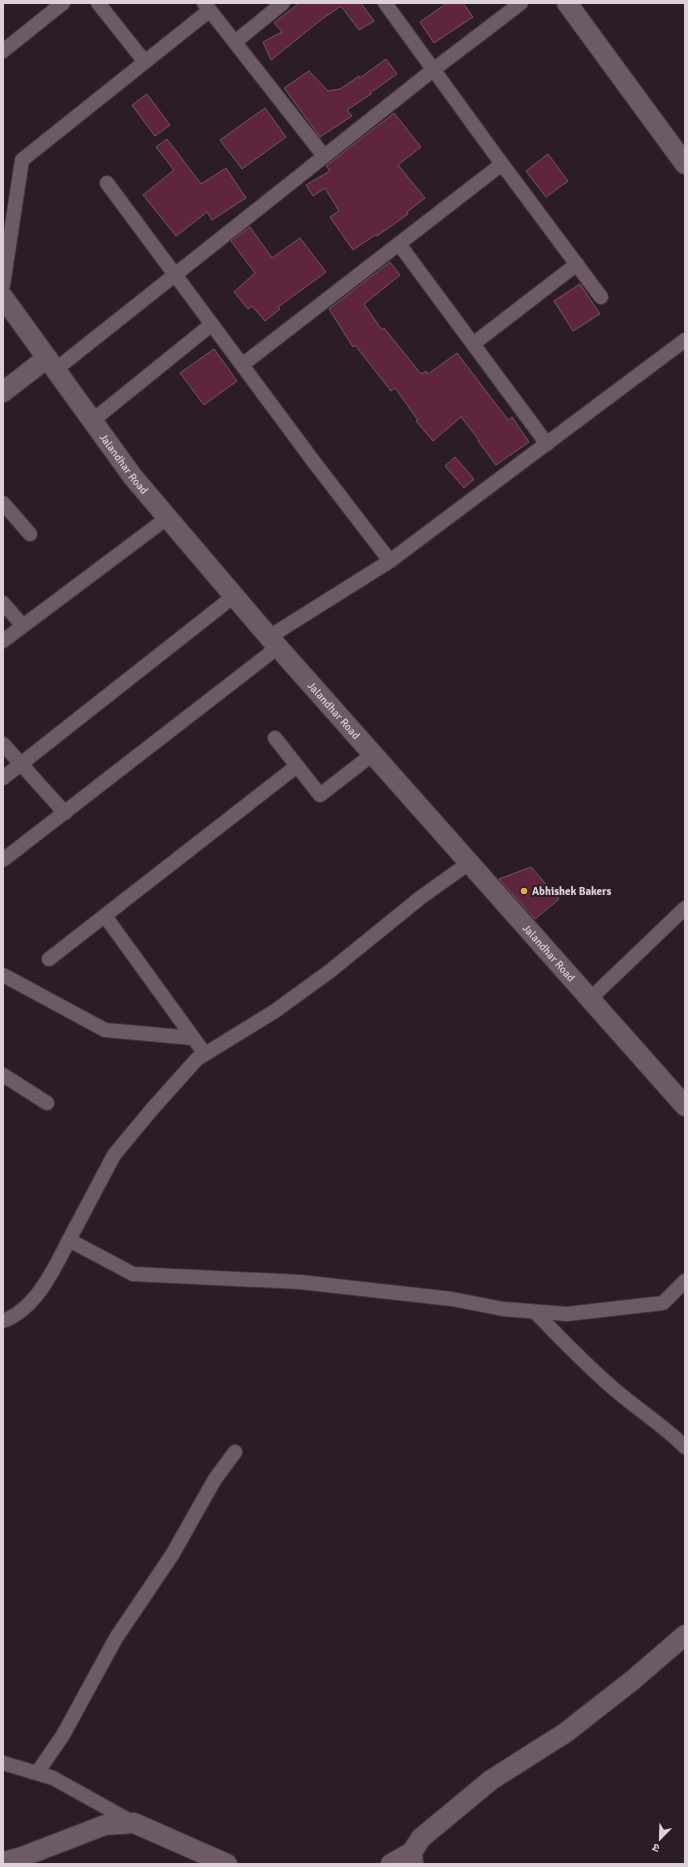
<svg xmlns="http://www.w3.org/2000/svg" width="688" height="1867" font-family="Signika,'Noto Sans Devanagari',sans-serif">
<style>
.building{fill:#60253e;stroke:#705961}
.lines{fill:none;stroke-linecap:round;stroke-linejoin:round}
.street-casing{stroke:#433740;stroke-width:16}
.secondary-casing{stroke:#433740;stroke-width:22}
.street{stroke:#6d5a67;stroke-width:14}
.secondary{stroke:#6d5a67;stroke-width:20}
.poi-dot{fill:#eea73d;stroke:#2b1c27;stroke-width:1.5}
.labels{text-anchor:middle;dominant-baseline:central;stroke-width:4;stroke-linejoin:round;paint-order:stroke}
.street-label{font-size:11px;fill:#ddd1d9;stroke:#2b1c27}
.poi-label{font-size:11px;font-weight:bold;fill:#ddd1d9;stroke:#2b1c27;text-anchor:start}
</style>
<rect width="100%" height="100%" fill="#2b1c27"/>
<path class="building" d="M 299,3 L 361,3 L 374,21 L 359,30 L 341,6 L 322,19 L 271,60 L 263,42 L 282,32 L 274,23 Z
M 447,3 L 463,3 L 473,17 L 434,43 L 420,22 Z
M 386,59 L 397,74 L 370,93 L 371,94 L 347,110 L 352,116 L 320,137 L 284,88 L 309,71 L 328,91 L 340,89 L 359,76 L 360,78 Z
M 147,94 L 170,125 L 155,136 L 132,105 Z
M 265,108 L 286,137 L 242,169 L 220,140 Z
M 394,113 L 421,147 L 398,165 L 425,198 L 407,212 L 408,214 L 377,236 L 375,235 L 353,250 L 330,217 L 339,211 L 325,188 L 313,196 L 306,185 L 330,171 L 326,166 Z
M 167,139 L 201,184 L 226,168 L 246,198 L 212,220 L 207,212 L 176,236 L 143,195 L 174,170 L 156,147 Z
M 548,154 L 568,181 L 546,197 L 526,171 Z
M 250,227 L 272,258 L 300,238 L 326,272 L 278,307 L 280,309 L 265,321 L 252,306 L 248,309 L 234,292 L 255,273 L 231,241 Z
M 390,262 L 400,275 L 364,304 L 382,330 L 384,328 L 421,374 L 426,371 L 428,374 L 457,353 L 508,420 L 512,417 L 529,442 L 496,465 L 478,441 L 479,440 L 461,417 L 433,441 L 416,421 L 418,420 L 395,388 L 391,391 L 355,345 L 353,347 L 329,309 Z
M 580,284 L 600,314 L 573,331 L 554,301 Z
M 214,349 L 237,381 L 204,405 L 180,373 Z
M 455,457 L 474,479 L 464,488 L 445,466 Z
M 531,867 L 559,899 L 535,919 L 499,879 Z"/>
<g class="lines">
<defs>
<path id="street" d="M 98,3 L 145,62
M 204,3 L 324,156
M 385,3 L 502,164 L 601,297
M 235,42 L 283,3
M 3,51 L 63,3
M 107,183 L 314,462 L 390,561
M 399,244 L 547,444
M 3,285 L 22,160 L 210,10
M 473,344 L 577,264
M 242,365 L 502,164
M 55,370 L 433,70 L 521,3
M 92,421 L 212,324
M 3,503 L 30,534
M 3,603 L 23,626
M 269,637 L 390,561 L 685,340
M 3,641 L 167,518
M 275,738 L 320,795 L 373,754
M 3,744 L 65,813
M 3,778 L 234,596
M 3,860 L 278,647
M 469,863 L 420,898 L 330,971 L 275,1011 L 197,1059 L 153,1108 L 114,1155 L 69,1240 L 133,1274 L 300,1282 L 452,1299 L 503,1309 L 567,1314 L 663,1303 L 685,1281
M 105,916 L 205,1054
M 49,959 L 297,766
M 3,975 L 105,1030 L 193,1038
M 590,999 L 685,908
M 3,1075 L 47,1103
M 535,1312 C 560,1338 586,1365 614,1389 C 637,1409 663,1425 685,1447
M 3,1321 C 36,1309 54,1269 69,1240
M 3,1763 L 53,1778 L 134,1823
M 37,1773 L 63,1735 L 116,1638 L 172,1555 L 215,1479 L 235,1452"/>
<g id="secondary">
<path d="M 567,3 L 685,164"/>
<path id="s1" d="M 3,297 L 133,477 L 269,637 L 685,1106"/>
<path d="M 3,392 L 47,358"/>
<path d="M 3,1862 L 19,1858 L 105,1825 L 134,1823 L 227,1864"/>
<path d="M 391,1864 L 412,1852"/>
<path d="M 413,1864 L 412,1852 L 421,1838 L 491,1780 L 565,1733 L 634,1679 L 685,1635"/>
</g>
</defs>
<use href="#street" class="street-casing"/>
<use href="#secondary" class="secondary-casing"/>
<use href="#street" class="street"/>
<use href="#secondary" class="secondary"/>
</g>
<circle class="poi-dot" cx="524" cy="891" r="4"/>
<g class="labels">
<g class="street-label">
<text stroke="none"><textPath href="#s1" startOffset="206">Jalandhar Road</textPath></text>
<text stroke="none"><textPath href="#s1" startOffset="530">Jalandhar Road</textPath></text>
<text stroke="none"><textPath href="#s1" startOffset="854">Jalandhar Road</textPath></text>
</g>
<g class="poi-label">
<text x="532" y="891">Abhishek Bakers</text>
</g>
</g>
<rect width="688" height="1867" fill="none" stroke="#ddd1d9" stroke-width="8"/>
<g transform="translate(660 1839) rotate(203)" stroke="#2b1c27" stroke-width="3" paint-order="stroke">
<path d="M0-3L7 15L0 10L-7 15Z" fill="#ddd1d9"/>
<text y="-6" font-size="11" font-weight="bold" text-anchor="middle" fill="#ddd1d9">उ</text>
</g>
</svg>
